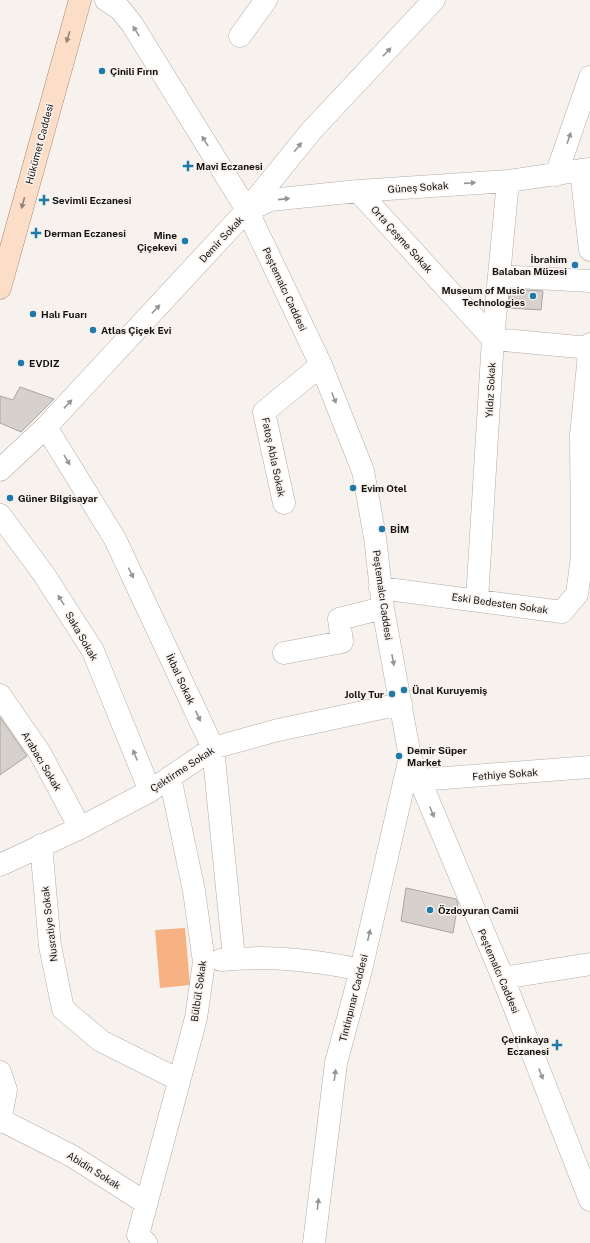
<svg xmlns="http://www.w3.org/2000/svg" width="590" height="1243" font-family="'Public Sans',sans-serif">
<style>
.green{fill:#f6b282}
.building{fill:#d7d1cd;stroke:#aba5a1}
.lines{fill:none;stroke-linecap:round;stroke-linejoin:round}
.minor-casing{stroke:#b3ada9;stroke-width:23}
.major-casing{stroke:#aa8871;stroke-width:23}
.minor{stroke:#fff;stroke-width:22}
.major{stroke:#fcddc8;stroke-width:22}
.oneway{fill:#969594}
.oneway2{fill:#948276}
.poi-dot{fill:#1e7ba8;stroke:#f8f2ee;stroke-width:1.5}
.labels{text-anchor:middle;dominant-baseline:central;stroke-width:3;stroke-linejoin:round;paint-order:stroke}
.poi-label{font-size:10px;font-weight:bold;fill:#151312;stroke:#f8f2ee;text-anchor:start}
.street-label{font-size:10px;fill:#151312;stroke:#f8f2ee}
</style>
<rect width="100%" height="100%" fill="#f8f2ee"/>
<path class="green" d="M 185,928 L 190,985 L 160,988 L 155,930 Z"/>
<path class="building" d="M 510,289 L 543,291 L 541,310 L 508,308 Z
M 20,387 L 54,399 L 21,432 L 0,423 L 0,396 L 13,400 Z
M 0,717 L 27,756 L 0,775 Z
M 406,888 L 456,899 L 458,903 L 453,933 L 401,921 Z"/>
<g class="lines">
<defs>
<path id="minor" d="M 106,0 L 120,9 L 132,24 L 247,210 L 321,365 L 363,471 L 375,537 L 383,608 L 410,757 L 503,978 L 590,1200
M 240,36 L 266,0
M 581,170 L 590,250
M 556,175 L 590,77
M 358,191 L 493,339 L 590,348
M 249,210 L 270,200 L 358,191 L 508,181 L 590,169
M 499,276 L 590,281
M 46,427 L 115,539 L 213,748 L 234,958
M 0,470 L 46,427 L 247,210 L 312,130 L 434,0
M 284,503 L 264,412 L 321,365
M 0,515 L 43,573 L 93,651 L 150,791
M 380,588 L 562,612 L 577,594 L 582,557 L 581,435 L 590,344
M 477,600 L 493,339 L 508,181
M 284,653 L 342,642 L 339,619 L 383,608
M 0,695 L 40,753 L 80,828
M 419,780 L 590,767
M 41,845 L 50,946 L 63,1009 L 101,1041 L 179,1080
M 0,865 L 80,828 L 150,791 L 213,748 L 278,730 L 401,704
M 221,960 C 268,955 314,960 361,970
M 503,978 L 590,964
M 0,1072 L 6,1090 L 0,1122
M 1,1120 L 72,1156 L 146,1203
M 146,1243 L 138,1235 L 196,1018 L 204,962 L 194,891 L 170,777
M 314,1243 L 336,1063 L 361,970 L 410,757"/>
<path id="major" d="M 0,288 L 80,0"/>
</defs>
<use href="#minor" class="minor-casing"/>
<use href="#major" class="major-casing"/>
<use href="#minor" class="minor"/>
<use href="#major" class="major"/>
</g>
<defs><path id="oneway-solid" d="M-6-.8H1V-3.2L6.5 0L1 3.2V.8H-6Z"/></defs>
<g class="oneway">
<use href="#oneway-solid" transform="translate(136 31) rotate(-122)"/>
<use href="#oneway-solid" transform="translate(387 52) rotate(-46)"/>
<use href="#oneway-solid" transform="translate(569 138) rotate(-71)"/>
<use href="#oneway-solid" transform="translate(205 141) rotate(-122)"/>
<use href="#oneway-solid" transform="translate(298 147) rotate(-51)"/>
<use href="#oneway-solid" transform="translate(470 183) rotate(-4)"/>
<use href="#oneway-solid" transform="translate(284 199) rotate(-6)"/>
<use href="#oneway-solid" transform="translate(156 309) rotate(-47)"/>
<use href="#oneway-solid" transform="translate(334 398) rotate(68)"/>
<use href="#oneway-solid" transform="translate(68 404) rotate(-47)"/>
<use href="#oneway-solid" transform="translate(67 460) rotate(59)"/>
<use href="#oneway-solid" transform="translate(131 573) rotate(64)"/>
<use href="#oneway-solid" transform="translate(61 600) rotate(-122)"/>
<use href="#oneway-solid" transform="translate(393 660) rotate(79)"/>
<use href="#oneway-solid" transform="translate(198 716) rotate(65)"/>
<use href="#oneway-solid" transform="translate(135 755) rotate(-112)"/>
<use href="#oneway-solid" transform="translate(432 812) rotate(68)"/>
<use href="#oneway-solid" transform="translate(369 935) rotate(-77)"/>
<use href="#oneway-solid" transform="translate(541 1074) rotate(69)"/>
<use href="#oneway-solid" transform="translate(335 1075) rotate(-82)"/>
<use href="#oneway-solid" transform="translate(318 1204) rotate(-83)"/>
</g>
<g class="oneway2">
<use href="#oneway-solid" transform="translate(68 37) rotate(107)"/>
<use href="#oneway-solid" transform="translate(23 203) rotate(105)"/>
</g>
<g class="poi-dot">
<circle cx="102" cy="71" r="4"/>
<path d="M186 160h4v4h4v4h-4v4h-4v-4h-4v-4h4z"/>
<path d="M42 194h4v4h4v4h-4v4h-4v-4h-4v-4h4z"/>
<path d="M34 227h4v4h4v4h-4v4h-4v-4h-4v-4h4z"/>
<circle cx="185" cy="241" r="4"/>
<circle cx="575" cy="265" r="4"/>
<circle cx="533" cy="296" r="4"/>
<circle cx="33" cy="314" r="4"/>
<circle cx="93" cy="330" r="4"/>
<circle cx="21" cy="363" r="4"/>
<circle cx="353" cy="488" r="4"/>
<circle cx="10" cy="498" r="4"/>
<circle cx="382" cy="529" r="4"/>
<circle cx="404" cy="690" r="4"/>
<circle cx="392" cy="694" r="4"/>
<circle cx="399" cy="756" r="4"/>
<circle cx="430" cy="910" r="4"/>
<path d="M555 1039h4v4h4v4h-4v4h-4v-4h-4v-4h4z"/>
</g>
<g class="labels">
<g class="poi-label">
<text x="110" y="71">Çinili Fırın</text>
<text x="196" y="166">Mavi Eczanesi</text>
<text x="52" y="200">Sevimli Eczanesi</text>
<text x="44" y="233">Derman Eczanesi</text>
<text x="177" y="235" text-anchor="end">Mine<tspan x="177" dy="12">Çiçekevi</tspan></text>
<text x="567" y="259" text-anchor="end">İbrahim<tspan x="567" dy="12">Balaban Müzesi</tspan></text>
<text x="525" y="290" text-anchor="end">Museum of Music<tspan x="525" dy="12">Technologies</tspan></text>
<text x="41" y="314">Halı Fuarı</text>
<text x="101" y="330">Atlas Çiçek Evi</text>
<text x="29" y="363">EVDIZ</text>
<text x="361" y="488">Evim Otel</text>
<text x="18" y="498">Güner Bilgisayar</text>
<text x="390" y="529">BİM</text>
<text x="412" y="690">Ünal Kuruyemiş</text>
<text x="384" y="694" text-anchor="end">Jolly Tur</text>
<text x="407" y="750">Demir Süper<tspan x="407" dy="12">Market</tspan></text>
<text x="438" y="910">Özdoyuran Camii</text>
<text x="549" y="1039" text-anchor="end">Çetinkaya<tspan x="549" dy="12">Eczanesi</tspan></text>
</g>
<g class="street-label">
<text transform="translate(39 144) rotate(-75)">Hükümet Caddesi</text>
<text transform="translate(418 187) rotate(-4)">Güneş Sokak</text>
<text transform="translate(221 239) rotate(-47)">Demir Sokak</text>
<text transform="translate(402 239) rotate(48)">Orta Çeşme Sokak</text>
<text transform="translate(285 289) rotate(65)">Peştemalcı Caddesi</text>
<text transform="translate(490 390) rotate(-87)">Yıldız Sokak</text>
<text transform="translate(274 457) rotate(78)">Fatoş Abla Sokak</text>
<text transform="translate(383 595) rotate(82)">Peştemalcı Caddesi</text>
<text transform="translate(500 603) rotate(8)">Eski Bedesten Sokak</text>
<text transform="translate(82 636) rotate(60)">Saka Sokak</text>
<text transform="translate(181 679) rotate(65)">İkbal Sokak</text>
<text transform="translate(42 761) rotate(59)">Arabacı Sokak</text>
<text transform="translate(182 769) rotate(-33)">Çektirme Sokak</text>
<text transform="translate(505 774) rotate(-4)">Fethiye Sokak</text>
<text transform="translate(49 924) rotate(-97)">Nusratiye Sokak</text>
<text transform="translate(499 971) rotate(67)">Peştemalcı Caddesi</text>
<text transform="translate(198 991) rotate(-82)">Bülbül Sokak</text>
<text transform="translate(353 998) rotate(-76)">Tintinpınar Caddesi</text>
<text transform="translate(94 1170) rotate(32)">Abidin Sokak</text>
</g>
</g>
</svg>
